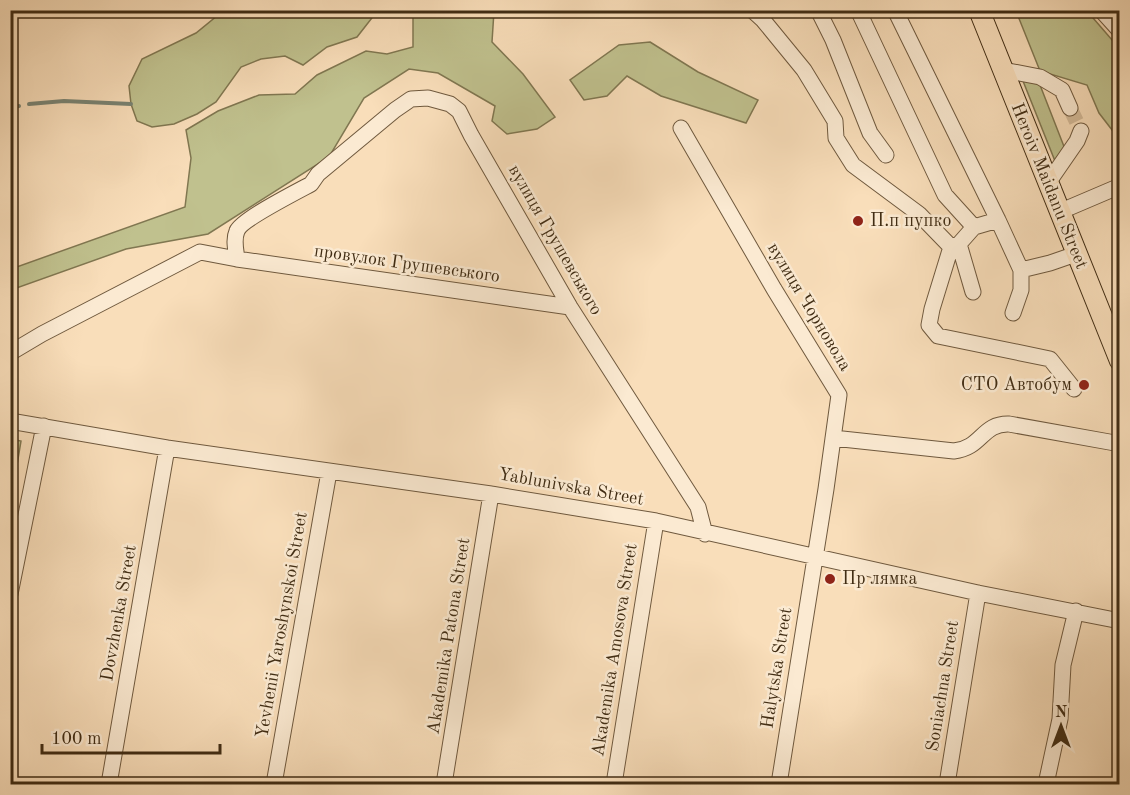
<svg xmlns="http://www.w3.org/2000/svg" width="1130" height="795" font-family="'Old Standard TT',serif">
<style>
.green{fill:#c0c18e;stroke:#807751;stroke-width:1.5}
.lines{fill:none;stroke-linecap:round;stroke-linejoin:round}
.stream{stroke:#798373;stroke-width:4}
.minor-tunnel{stroke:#d4bb99;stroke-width:15;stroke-dasharray:15 8;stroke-linecap:butt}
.minor-casing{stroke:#6f593e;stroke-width:17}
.major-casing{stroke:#412d14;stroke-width:22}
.minor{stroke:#fbead2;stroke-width:15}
.major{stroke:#f9deba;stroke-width:20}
.poi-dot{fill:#8f2418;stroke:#fbead2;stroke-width:2}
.labels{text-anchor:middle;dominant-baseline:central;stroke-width:5;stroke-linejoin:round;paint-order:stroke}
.street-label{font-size:18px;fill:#412d14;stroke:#fbead2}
.poi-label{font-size:18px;fill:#412d14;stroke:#fbead2;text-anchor:start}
</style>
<rect width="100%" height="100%" fill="#f9deba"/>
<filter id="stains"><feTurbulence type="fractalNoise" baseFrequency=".00333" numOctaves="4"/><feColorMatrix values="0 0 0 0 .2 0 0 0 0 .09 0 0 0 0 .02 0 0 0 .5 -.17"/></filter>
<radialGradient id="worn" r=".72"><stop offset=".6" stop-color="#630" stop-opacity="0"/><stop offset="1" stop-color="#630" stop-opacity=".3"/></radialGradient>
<path class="green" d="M 372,10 L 375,14 L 357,37 L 327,47 L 303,65 L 285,56 L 261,59 L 241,67 L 216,102 L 197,114 L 174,124 L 152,127 L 137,121 L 131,104 L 129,86 L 142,59 L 196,33 L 218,15 L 220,11 Z
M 417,11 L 494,11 L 492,42 L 523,74 L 555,117 L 537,129 L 507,134 L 492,121 L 495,106 L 438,73 L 409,69 L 364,98 L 329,157 L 208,234 L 126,249 L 11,290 L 11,269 L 185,207 L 191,158 L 186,130 L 218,111 L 259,95 L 295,94 L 317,75 L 366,51 L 387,54 L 413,47 L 413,13 Z
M 1016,11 L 1087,11 L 1119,48 L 1119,139 L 1099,113 L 1087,85 L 1040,71 Z
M 650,42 L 698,72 L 758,100 L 746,123 L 661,96 L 627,76 L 607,96 L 584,100 L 570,80 L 619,45 Z
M 1023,81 L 1032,81 L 1040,85 L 1065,149 L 1055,161 Z
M 11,439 L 21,441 L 11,501 L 10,439 Z"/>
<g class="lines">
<path class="stream" d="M 29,104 L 64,101 L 131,104
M 13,107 L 19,106"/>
<path class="minor-tunnel" d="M 1070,108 L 1081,131"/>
<defs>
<path id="minor" d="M 752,10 L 763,20 L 804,70 L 835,121 L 836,138 L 853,165 L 919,214 L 951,247 L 959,244 L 974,227 L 998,220
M 818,10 L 833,40 L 870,133 L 886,155
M 858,10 L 945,195 L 974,227
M 895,10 L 998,220 L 1021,270 L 1021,290 L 1013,313
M 1101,10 L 1120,31
M 1003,70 L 1040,77 L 1062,90 L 1070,108
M 681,128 L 774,289 L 839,395 L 826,489 L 779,784
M 1048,183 L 1077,141 L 1081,131
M 1059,212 L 1120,186
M 959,244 L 973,292
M 951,247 L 932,309 L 929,325 L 938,336 L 1050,359 L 1074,389
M 1021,270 L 1050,263 L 1076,254
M 570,307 L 237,259 C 236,250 233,240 237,231 C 241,220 298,191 311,184 L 318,174 L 395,110 L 411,99 L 428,98 L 450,104 L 459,111 L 471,135 L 570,307 L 698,507 L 705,534
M 10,353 L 42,334 L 200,252 L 237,259
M 10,421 L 167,448 L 491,494 L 656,521 L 978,593 L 1120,621
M 833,438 L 954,451 C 982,448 982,423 1009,424 L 1115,443 L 1120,442
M 10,594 L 44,426
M 109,784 L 167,448
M 274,784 L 329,472
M 444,784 L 491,494
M 614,784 L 656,521
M 947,784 L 978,593
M 1046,784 L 1060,719 L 1063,665 L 1076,611"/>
<path id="major" d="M 979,10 L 1120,361"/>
</defs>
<use href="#minor" class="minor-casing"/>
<use href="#major" class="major-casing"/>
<use href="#minor" class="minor"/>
<use href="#major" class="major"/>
</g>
<g class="poi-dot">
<circle cx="858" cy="221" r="6"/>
<circle cx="1084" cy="385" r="6"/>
<circle cx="830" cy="579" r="6"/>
</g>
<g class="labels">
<g class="street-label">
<text transform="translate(1049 186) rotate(68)">Heroiv Maidanu Street</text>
<text transform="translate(555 240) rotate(60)">вулиця Грушевського</text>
<text transform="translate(407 264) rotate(8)">провулок Грушевського</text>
<text transform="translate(809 307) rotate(59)">вулиця Чорновола</text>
<text transform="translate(571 487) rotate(10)">Yablunivska Street</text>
<text transform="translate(119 613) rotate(-80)">Dovzhenka Street</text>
<text transform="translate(282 625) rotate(-80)">Yevhenii Yaroshynskoi Street</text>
<text transform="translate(449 636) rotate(-81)">Akademika Patona Street</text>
<text transform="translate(615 650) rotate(-81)">Akademika Amosova Street</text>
<text transform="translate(777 668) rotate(-81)">Halytska Street</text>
<text transform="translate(943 686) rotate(-81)">Soniachna Street</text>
</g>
<g class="poi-label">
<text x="870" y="221">П.п пупко</text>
<text x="1072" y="385" text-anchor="end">СТО Автобум</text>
<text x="842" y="579">Пр лямка</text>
</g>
</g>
<rect width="1130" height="795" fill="none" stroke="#f9deba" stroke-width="36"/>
<rect x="12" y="12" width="1106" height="771" fill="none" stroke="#412d14" stroke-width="3"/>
<rect x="18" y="18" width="1094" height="759" fill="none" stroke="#412d14" stroke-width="1.5"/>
<g transform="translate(1061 726)" stroke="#fbead2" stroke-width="4.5" paint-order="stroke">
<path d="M0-4.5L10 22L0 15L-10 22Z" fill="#412d14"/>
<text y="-9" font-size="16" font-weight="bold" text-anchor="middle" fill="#412d14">N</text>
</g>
<path d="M42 744v9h178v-9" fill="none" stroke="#412d14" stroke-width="3"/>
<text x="51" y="744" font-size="18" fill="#412d14" stroke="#fbead2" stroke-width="4.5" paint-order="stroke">100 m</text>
<rect width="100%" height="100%" filter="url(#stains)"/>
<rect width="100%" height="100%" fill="url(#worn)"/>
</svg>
